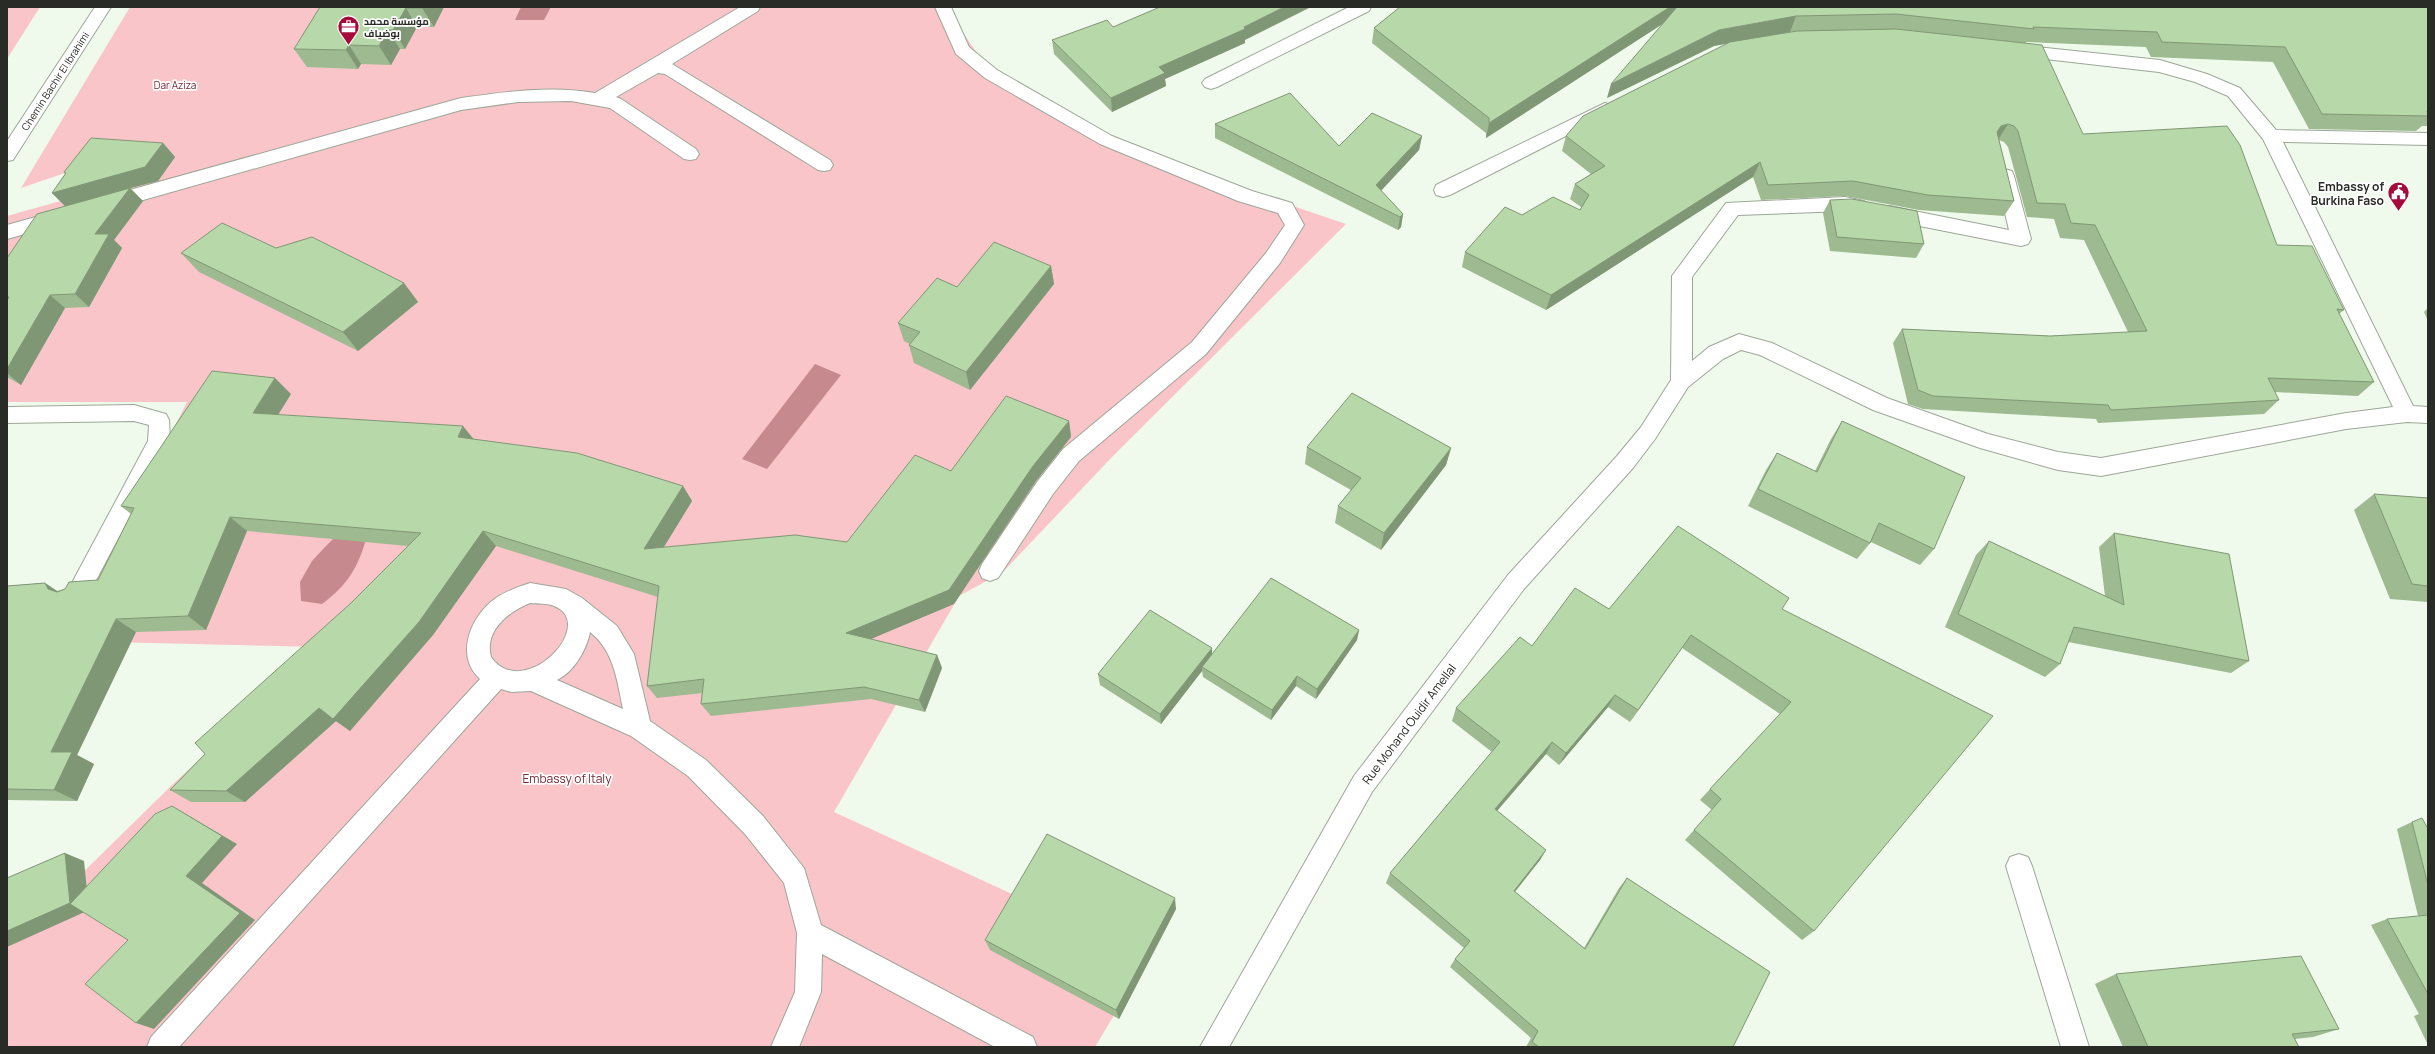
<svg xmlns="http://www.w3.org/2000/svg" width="2435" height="1054" font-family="Manrope,Cairo,sans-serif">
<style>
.green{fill:#f9c5c8}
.water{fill:#c6898e}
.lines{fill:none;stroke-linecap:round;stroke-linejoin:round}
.minor-casing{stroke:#9da699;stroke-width:2}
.major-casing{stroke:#9da699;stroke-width:2}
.minor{fill:#fff;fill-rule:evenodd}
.major{fill:#fff;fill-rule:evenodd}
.wall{fill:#9dba90;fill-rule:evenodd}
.shaded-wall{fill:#809776}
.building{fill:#b7d8a8;stroke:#809776}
.labels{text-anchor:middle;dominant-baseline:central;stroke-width:3.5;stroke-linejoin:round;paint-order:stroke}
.far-poi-label{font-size:10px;font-weight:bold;fill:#282b26;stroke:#fff;text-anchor:start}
.far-street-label{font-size:10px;fill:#282b26;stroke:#fff}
.far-park-label{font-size:10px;fill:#752b36;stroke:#fff}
.poi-label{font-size:12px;font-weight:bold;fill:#282b26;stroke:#fff;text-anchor:end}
.street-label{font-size:12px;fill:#282b26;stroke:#fff}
.park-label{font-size:12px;fill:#752b36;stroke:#fff}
</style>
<rect width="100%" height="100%" fill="#f0faec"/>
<path class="green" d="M 7,7 L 40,7 L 7,59 Z
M 130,7 L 945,7 L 951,16 L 958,19 L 955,21 L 981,59 L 1090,126 L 1240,188 L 1346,224 L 1112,457 L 1003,572 L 959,596 L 834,812 L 1149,957 L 1095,1047 L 7,1047 L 7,900 L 64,891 L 172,785 L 321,647 L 67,641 L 187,402 L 7,402 L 7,216 L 71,198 L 65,173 L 21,188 Z"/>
<path class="water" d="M 521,7 L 551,7 L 544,20 L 515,20 Z
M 815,364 L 841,375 L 767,469 L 742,459 Z
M 360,533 L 365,543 C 356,571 346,586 322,604 L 301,601 L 300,582 L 312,561 L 325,547 L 335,537 Z"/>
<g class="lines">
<defs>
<path id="minor" d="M 740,7 L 760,7 L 758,11 L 672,64 L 830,160 L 833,165 L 830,170 L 824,171 L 818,170 L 665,74 L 658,73 L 616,97 L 621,99 L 696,149 L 699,154 L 696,159 L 690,160 L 684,159 L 610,108 L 571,101 L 518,102 L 461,110 L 108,210 L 101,208 L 99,203 L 101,198 L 108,196 L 461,98 C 506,92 550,85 595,93 Z
M 935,7 L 951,7 L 969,47 L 997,70 L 1112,136 L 1252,191 L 1292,203 L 1304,225 L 1280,263 L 1206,354 L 1079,461 L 1053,494 L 998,578 L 990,581 L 982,578 L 979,571 L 982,564 L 1037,482 L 1063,449 L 1192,342 L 1266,253 L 1285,225 L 1278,213 L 1238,201 L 1100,144 L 985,78 L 956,54 Z
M 1349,7 L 1371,7 L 1369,11 L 1217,87 L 1211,89 L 1205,87 L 1202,83 L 1205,79 Z
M 2017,45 L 2160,60 L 2207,74 L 2240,88 L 2276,130 L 2428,133 L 2428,145 L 2283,142 L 2413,406 L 2428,407 L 2428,423 L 2407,422 L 2346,429 L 2101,476 L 2058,470 L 1980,448 L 1873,410 L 1760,355 L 1741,350 L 1723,359 L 1688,387 L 1655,439 L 1633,468 L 1524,589 L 1372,792 L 1229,1047 L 1200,1047 L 1354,776 L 1508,575 L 1617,456 L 1641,427 L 1671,380 L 1672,276 L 1726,203 L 1845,197 L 1864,201 L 1866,206 L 1864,211 L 1857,213 L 1845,211 L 1738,215 L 1692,277 L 1692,361 L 1709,347 L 1739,334 L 1772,343 L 1887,398 L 1988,434 L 2058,452 L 2101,458 L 2346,413 L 2393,407 L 2263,139 L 2228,96 L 2195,82 L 2159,72 L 2011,55 L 2008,51 L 2011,47 Z
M 1605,103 L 1611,105 L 1614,109 L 1611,113 L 1450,195 L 1443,197 L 1436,195 L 1434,190 L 1436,185 Z
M 2005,169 L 2012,171 L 2014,176 L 2031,239 L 2028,244 L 2021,246 L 1889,220 L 1882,218 L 1880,213 L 1882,208 L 1889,206 L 2009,230 L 1996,176 L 1998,171 Z
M 57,211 L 64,213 L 66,218 L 64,223 L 7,239 L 7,225 Z
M 134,405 L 166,414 L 169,420 L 170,441 L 85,601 L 77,604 L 69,601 L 66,594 L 148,441 L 149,425 L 134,421 L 7,423 L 7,407 Z
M 530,583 L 566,589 L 582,598 L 617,626 L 634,654 L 650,721 L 706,760 L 763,816 L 804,868 L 821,925 L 1033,1037 L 1037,1047 L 995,1047 L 822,954 L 821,992 L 799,1047 L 771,1047 L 795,992 L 797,933 L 784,883 L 745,834 L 688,776 L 631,736 L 531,691 L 511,692 L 501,689 L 179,1047 L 147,1047 L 151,1037 L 480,679 C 454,656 471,615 496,598 C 506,591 518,587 530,583 ZM 530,603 C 537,604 548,603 554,606 C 599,624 524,703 491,657 C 484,631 508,612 530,603 ZM 590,632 C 614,651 617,680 623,709 L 557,680 C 574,672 587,649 590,632 Z
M 2019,854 L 2028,857 L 2032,866 L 2089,1047 L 2061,1047 L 2006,866 L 2010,857 Z"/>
<path id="major" d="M 95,7 L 111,7 L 13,160 L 7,161 L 7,141 Z"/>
</defs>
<use href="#minor" class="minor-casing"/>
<use href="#major" class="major-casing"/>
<use href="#minor" class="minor"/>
<use href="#major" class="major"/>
</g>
<path class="wall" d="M 320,7 L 444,7 L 434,27 L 417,27 L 405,49 L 400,49 L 391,65 L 361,64 L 358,69 L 307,67 L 294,49 Z
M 1400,7 L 2428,7 L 2428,126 L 2422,126 L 2416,131 L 2309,129 L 2273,62 L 2151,57 L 2146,47 L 2026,42 L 2026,43 L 2083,134 L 2277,245 L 2344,310 L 2339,314 L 2374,382 L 2358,396 L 2275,392 L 2279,400 L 2264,414 L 2098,423 L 2096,419 L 1923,409 L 1908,404 L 1893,343 L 1902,329 L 2050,336 L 2128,332 L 2084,240 L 2060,238 L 2054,219 L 2027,217 L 2008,147 L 2004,142 L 1999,140 L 2014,201 L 2004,216 L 1919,210 L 1845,196 L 1761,200 L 1753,177 L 1546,310 L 1462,267 L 1465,252 L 1522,215 L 1580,210 L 1581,207 L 1570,199 L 1575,184 L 1591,174 L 1562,151 L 1566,136 L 1729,43 L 1714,46 L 1607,98 L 1664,23 L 1486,138 L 1486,133 L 1372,43 L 1374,28 ZM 1795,31 L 1752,38 L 1790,32 Z
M 1113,27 L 1245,40 L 1245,43 L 1165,79 L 1166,86 L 1112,112 L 1054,54 L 1052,40 Z
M 1215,124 L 1339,146 L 1422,136 L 1419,150 L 1381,191 L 1403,214 L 1401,227 L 1398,230 L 1215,138 Z
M 163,143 L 175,157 L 158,181 L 130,188 L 143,201 L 114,240 L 122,248 L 89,307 L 65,308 L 21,385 L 7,377 L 7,258 L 65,206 L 52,193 L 65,174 L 64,172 Z
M 1830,200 L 1924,244 L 1916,258 L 1830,251 L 1823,213 Z
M 276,248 L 404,283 L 418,302 L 358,351 L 199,272 L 181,253 Z
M 1051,266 L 1054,284 L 970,390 L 914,363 L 909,345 L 910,344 L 904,341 L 898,323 L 957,287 Z
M 2428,308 L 2428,321 L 2424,312 Z
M 291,394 L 278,415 L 474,439 L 683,486 L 692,501 L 664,547 L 847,542 L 951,471 L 1069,421 L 1071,437 L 1036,481 L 954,604 L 870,639 L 937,655 L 942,668 L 925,712 L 871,699 L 711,716 L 701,704 L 702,693 L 657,698 L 647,686 L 658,597 L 496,546 L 433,635 L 350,731 L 336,721 L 245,802 L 191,802 L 170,790 L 351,603 L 408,546 L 247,531 L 206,630 L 136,632 L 77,755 L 94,764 L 77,801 L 7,800 L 7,586 L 45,583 L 57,591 L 98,580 L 131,514 L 121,506 Z
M 1842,421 L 1934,549 L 1920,565 L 1871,542 L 1857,559 L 1748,506 L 1766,470 L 1777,453 L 1815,471 L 1831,439 Z
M 1307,447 L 1451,448 L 1446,465 L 1381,550 L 1335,523 L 1338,506 L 1351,490 L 1305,464 Z
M 2374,494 L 2428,498 L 2428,602 L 2390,599 L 2354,510 Z
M 2114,533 L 2249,661 L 2231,673 L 2068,642 L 2060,664 L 2045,677 L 1945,627 L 1976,555 L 1989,541 L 2105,596 L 2099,547 Z
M 1609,609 L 1782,609 L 1814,931 L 1802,940 L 1685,840 L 1712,810 L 1700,800 L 1710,789 L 1780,714 L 1682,648 L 1630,722 L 1608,707 L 1559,765 L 1546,754 L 1497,811 L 1546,850 L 1540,860 L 1515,892 L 1584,948 L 1619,888 L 1627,878 L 1733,1047 L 1526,1047 L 1531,1038 L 1450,967 L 1455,959 L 1464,948 L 1386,883 L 1390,873 L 1492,752 L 1452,721 L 1456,708 L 1532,646 Z
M 1359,630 L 1357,640 L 1316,699 L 1296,686 L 1271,720 L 1203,677 L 1202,671 L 1161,724 L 1100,685 L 1098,674 L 1212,648 L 1212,655 Z
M 2412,822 L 2428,829 L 2428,1045 L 2414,1016 L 2419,1014 L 2371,925 L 2387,919 L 2418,916 L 2397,829 Z
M 1176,909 L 1119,1019 L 990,950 L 985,940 Z
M 2116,974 L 2339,1029 L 2313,1037 L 2295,1039 L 2299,1047 L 2123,1047 L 2095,984 Z"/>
<path class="shaded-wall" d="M 423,7 L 444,7 L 434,27 L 422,8 Z
M 1284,7 L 1311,7 L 1245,40 L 1245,43 L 1165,79 L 1166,86 L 1112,112 L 1111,98 L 1159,67 L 1244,27 Z
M 1670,7 L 1683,7 L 1681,12 L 1486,138 L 1489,123 Z
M 406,8 L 417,27 L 405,49 L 393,30 Z
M 1796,16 L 1790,32 L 1714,46 L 1607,98 L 1611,84 L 1719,30 Z
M 388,30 L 400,49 L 391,65 L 379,46 Z
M 349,45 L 361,64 L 358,69 L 346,50 Z
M 2008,124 L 1998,140 L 1992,142 L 2001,126 Z
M 1422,136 L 1419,150 L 1374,198 L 1376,185 Z
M 163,143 L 175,157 L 158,181 L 130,188 L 143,201 L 114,240 L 122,248 L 89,307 L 75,294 L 66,207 L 52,193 Z
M 1760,162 L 1753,177 L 1546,310 L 1551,295 Z
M 1403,214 L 1401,227 L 1398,230 L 1400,217 Z
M 1051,266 L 1054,284 L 970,390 L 966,372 Z
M 404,283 L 418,302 L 358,351 L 343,332 Z
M 50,295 L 65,308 L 21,385 L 7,373 L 7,369 Z
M 275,378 L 291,394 L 269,429 L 253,413 Z
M 1069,421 L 1071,437 L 1036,481 L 954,604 L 852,647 L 846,633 L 1033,466 Z
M 463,426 L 476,442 L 458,437 Z
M 1451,448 L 1446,465 L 1381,550 L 1384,533 Z
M 683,486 L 692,501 L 654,563 L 644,549 Z
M 230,517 L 247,531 L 206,630 L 188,616 Z
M 483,531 L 496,546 L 433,635 L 350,731 L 333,719 Z
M 45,583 L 66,597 L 48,589 Z
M 116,619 L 136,632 L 77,755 L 94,764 L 77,801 L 54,790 L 51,752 Z
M 1359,630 L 1357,640 L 1316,699 L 1317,689 Z
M 1691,635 L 1682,648 L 1630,722 L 1638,710 Z
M 1212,648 L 1212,659 L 1202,667 L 1202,671 L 1161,724 L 1160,714 Z
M 937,655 L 942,668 L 925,712 L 919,700 Z
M 1297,676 L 1296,686 L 1271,720 L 1272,710 Z
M 1615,695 L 1608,707 L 1559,765 L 1566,753 Z
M 319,708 L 336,721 L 245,802 L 226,791 Z
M 1552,742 L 1546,754 L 1489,820 L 1495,809 Z
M 172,806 L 237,844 L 202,883 L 255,920 L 154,1029 L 136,1023 L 186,876 Z
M 1546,850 L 1540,860 L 1508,900 L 1514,891 Z
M 65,853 L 84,861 L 89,910 L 7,947 L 7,931 Z
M 1175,898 L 1176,909 L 1119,1019 L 1116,1010 Z"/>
<path class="building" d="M 320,7 L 423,7 L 422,8 L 406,8 L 393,30 L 388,30 L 379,46 L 349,45 L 346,50 L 294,49 Z
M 1160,7 L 1284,7 L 1244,27 L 1245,29 L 1159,67 L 1165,73 L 1111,98 L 1052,40 L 1107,20 L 1113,27 Z
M 1400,7 L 1670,7 L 1489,123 L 1489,118 L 1374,28 Z
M 1677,7 L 2428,7 L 2428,111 L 2427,111 L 2428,116 L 2322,114 L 2285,47 L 2162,42 L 2157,32 L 2033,27 L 2034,29 L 1896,14 L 1796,16 L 1719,30 L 1611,84 Z
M 1896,29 L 2042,45 L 2083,134 L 2227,126 L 2240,145 L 2277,245 L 2312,246 L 2344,310 L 2337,309 L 2374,382 L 2268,378 L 2279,400 L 2111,410 L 2108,405 L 1933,396 L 1918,390 L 1902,329 L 2050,336 L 2147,331 L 2095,225 L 2071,223 L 2065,204 L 2037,203 L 2018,131 L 2014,126 L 2008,124 L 2001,126 L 1997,132 L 2014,201 L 1928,195 L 1853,181 L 1768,185 L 1760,162 L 1551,295 L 1465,252 L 1505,207 L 1522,215 L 1553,197 L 1580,210 L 1589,195 L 1575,184 L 1605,166 L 1566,136 L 1583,116 L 1730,42 L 1797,31 Z
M 1290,93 L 1339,146 L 1372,113 L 1422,136 L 1376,185 L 1403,214 L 1400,217 L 1215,124 Z
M 91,138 L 163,143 L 145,167 L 52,193 L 66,173 L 64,172 Z
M 130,188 L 95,234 L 109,234 L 75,294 L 50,295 L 7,369 L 7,300 L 9,297 L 7,297 L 7,258 L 37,214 Z
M 1852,199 L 1917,211 L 1924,244 L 1837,237 L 1830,200 Z
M 222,223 L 276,248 L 312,237 L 404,283 L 343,332 L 181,253 Z
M 994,242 L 1051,266 L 966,372 L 909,345 L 920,332 L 898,323 L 937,278 L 957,287 Z
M 212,371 L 275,378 L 253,413 L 463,426 L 458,437 L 577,453 L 683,486 L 644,549 L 795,535 L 847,542 L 915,455 L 951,471 L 1006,396 L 1069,421 L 1033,466 L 949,590 L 846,633 L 937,655 L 919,700 L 864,687 L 701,704 L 704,679 L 647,686 L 659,586 L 483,531 L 419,622 L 333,719 L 319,708 L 226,791 L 170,790 L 205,754 L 195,743 L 351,603 L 421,533 L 230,517 L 188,616 L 116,619 L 51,752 L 72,752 L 54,790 L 7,789 L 7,586 L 45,583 L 48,589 L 57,592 L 65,589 L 69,582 L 98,580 L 134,508 L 121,506 Z
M 1352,393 L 1451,448 L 1384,533 L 1338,506 L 1361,478 L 1307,447 Z
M 1842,421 L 1965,477 L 1934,549 L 1879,523 L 1870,543 L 1758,489 L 1777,453 L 1817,472 Z
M 2374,494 L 2428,498 L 2428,586 L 2412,584 Z
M 1678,526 L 1789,598 L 1782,609 L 1993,716 L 1814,931 L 1694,830 L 1721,799 L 1710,789 L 1791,702 L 1691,635 L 1638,710 L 1615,695 L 1566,753 L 1552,742 L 1495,809 L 1546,850 L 1514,891 L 1585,949 L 1627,878 L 1770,972 L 1733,1047 L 1539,1047 L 1532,1042 L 1538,1031 L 1455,959 L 1470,941 L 1390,873 L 1500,742 L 1456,708 L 1520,637 L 1532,646 L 1575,588 L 1609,609 Z
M 2114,533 L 2229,554 L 2249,661 L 2074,627 L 2060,664 L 1958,614 L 1989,541 L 2124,605 Z
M 1271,578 L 1359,630 L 1317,689 L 1297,676 L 1272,710 L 1202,667 Z
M 1150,610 L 1212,648 L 1160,714 L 1098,674 Z
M 172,806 L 222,836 L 186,876 L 240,913 L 136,1023 L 85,984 L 128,940 L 70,904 L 155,814 Z
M 2422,818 L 2428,829 L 2428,885 L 2412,822 Z
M 1047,834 L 1175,898 L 1116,1010 L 985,940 Z
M 65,853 L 70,903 L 7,931 L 7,878 Z
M 2428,915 L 2428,994 L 2387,919 Z
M 2301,956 L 2339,1029 L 2292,1034 L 2299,1047 L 2148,1047 L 2116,974 Z"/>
<defs>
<symbol id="office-pin" viewBox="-11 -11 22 30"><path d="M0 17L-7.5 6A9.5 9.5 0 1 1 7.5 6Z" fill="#a50b3a" stroke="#fff"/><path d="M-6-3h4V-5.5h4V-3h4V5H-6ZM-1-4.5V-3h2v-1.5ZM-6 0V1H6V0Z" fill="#fff"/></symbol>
<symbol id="civic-pin" viewBox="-11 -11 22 30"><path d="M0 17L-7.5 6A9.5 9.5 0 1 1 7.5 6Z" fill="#a50b3a" stroke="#fff"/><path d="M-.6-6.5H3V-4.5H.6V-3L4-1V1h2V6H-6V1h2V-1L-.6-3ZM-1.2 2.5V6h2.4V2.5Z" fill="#fff"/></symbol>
</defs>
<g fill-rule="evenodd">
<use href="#office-pin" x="336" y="14" width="25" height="34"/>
<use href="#civic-pin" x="2386" y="180" width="25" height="34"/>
</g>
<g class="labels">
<g class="far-poi-label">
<text x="364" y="21">مؤسسة محمد<tspan x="364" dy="12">بوضياف</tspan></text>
</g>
<g class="far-street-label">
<text transform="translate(55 81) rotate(-57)">Chemin Bachir El Ibrahimi</text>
</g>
<g class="far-park-label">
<text x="175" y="85">Dar Aziza</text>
</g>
<g class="poi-label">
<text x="2384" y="186">Embassy of<tspan x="2384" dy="14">Burkina Faso</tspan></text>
</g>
<g class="street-label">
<text transform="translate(1409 724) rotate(-53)">Rue Mohand Ouidir Amellal</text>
</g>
<g class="park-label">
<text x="567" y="778">Embassy of Italy</text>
</g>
</g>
<rect width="2435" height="1054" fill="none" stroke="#282b26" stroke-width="16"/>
</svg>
